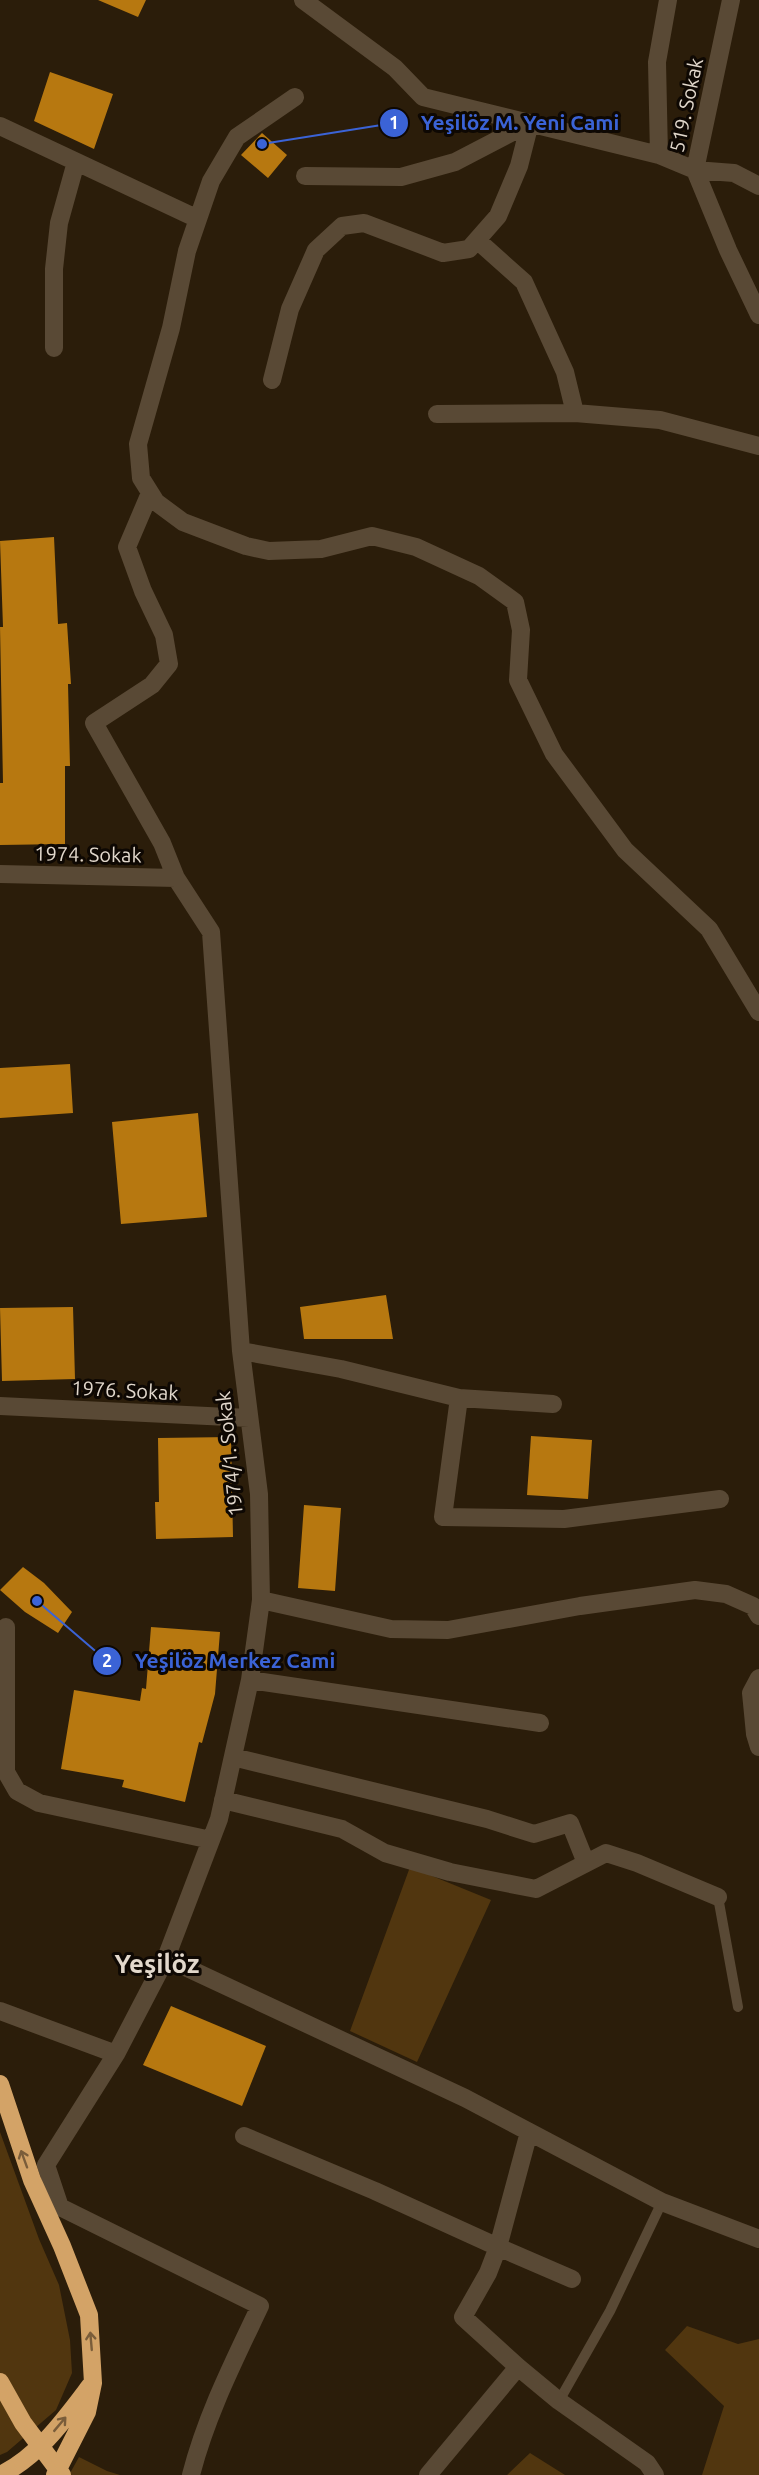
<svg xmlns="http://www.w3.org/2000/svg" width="759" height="2475" font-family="Ubuntu,sans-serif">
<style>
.green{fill:#51360f}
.building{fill:#b77810}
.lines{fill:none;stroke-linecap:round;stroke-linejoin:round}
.lane{stroke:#594935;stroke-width:10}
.street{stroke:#594935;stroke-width:18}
.highway{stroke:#d3a367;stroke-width:18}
.oneway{stroke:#7a5d3a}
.labels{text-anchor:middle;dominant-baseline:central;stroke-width:6;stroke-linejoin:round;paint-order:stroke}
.street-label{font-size:20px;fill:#e2d8cc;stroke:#0e0803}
.district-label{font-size:26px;font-weight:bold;fill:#e2d8cc;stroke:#0e0803}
.leader{fill:none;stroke:#3b63d6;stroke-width:2}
.callout-dot{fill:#3b63d6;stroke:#0e0803;stroke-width:2}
.mark-label{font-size:18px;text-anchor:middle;font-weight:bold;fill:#fff}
.callout-label{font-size:21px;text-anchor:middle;font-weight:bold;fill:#3b63d6;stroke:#0e0803;stroke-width:6;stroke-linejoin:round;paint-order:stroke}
</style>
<rect width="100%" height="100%" fill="#2b1d0a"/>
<path class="green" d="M 410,1867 L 491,1900 L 417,2062 L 350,2031 Z
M 0,2132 L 39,2239 L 59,2285 L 70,2340 L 72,2373 L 56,2410 L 7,2452 L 0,2455 Z
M 687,2326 L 738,2344 L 759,2339 L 759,2475 L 702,2475 L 724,2406 L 665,2350 Z
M 530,2453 L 565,2475 L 507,2475 Z
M 79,2457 L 107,2471 L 120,2475 L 69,2475 Z"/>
<path class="building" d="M 98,0 L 146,0 L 138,17 Z
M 50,72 L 113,94 L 94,149 L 34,121 Z
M 262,133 L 287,155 L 268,178 L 241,155 Z
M 54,537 L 58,624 L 67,623 L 71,684 L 68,684 L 70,766 L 65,766 L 65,844 L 0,845 L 0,783 L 3,783 L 0,627 L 3,627 L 0,541 Z
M 70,1064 L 73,1113 L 0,1118 L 0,1068 Z
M 198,1113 L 207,1217 L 121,1224 L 112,1122 Z
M 386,1295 L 393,1339 L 304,1339 L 300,1307 Z
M 73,1307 L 75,1379 L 2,1381 L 0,1308 Z
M 531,1436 L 592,1440 L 588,1499 L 527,1495 Z
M 231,1437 L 233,1537 L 156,1539 L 155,1502 L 159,1502 L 158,1438 Z
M 304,1505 L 341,1508 L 335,1591 L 298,1588 Z
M 23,1567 L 44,1583 L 72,1612 L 58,1633 L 25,1612 L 0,1590 Z
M 151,1627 L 220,1632 L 215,1694 L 202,1743 L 199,1742 L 185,1802 L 122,1787 L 124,1780 L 61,1769 L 74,1690 L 140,1701 L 142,1688 L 146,1689 Z
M 171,2006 L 266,2046 L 242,2106 L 143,2065 Z"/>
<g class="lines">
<path class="lane" d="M 718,1897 L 738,2007
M 559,2401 L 610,2311 L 662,2202"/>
<path class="street" d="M 303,0 L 395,68 L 423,97 L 659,155 L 695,170 L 734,173 L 759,186
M 731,0 L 695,170 L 728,250 L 759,315
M 295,97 L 237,137 L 211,181 L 187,251 L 171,328 L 138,444 L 141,478 L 156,502 L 183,522 L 246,546 L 269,551 L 321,549 L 372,536 L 416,547 L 479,576 L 515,602 L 521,630 L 518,680 L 554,754 L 625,850 L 709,929 L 759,1012
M 0,126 L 198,219
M 659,155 L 657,62 L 668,0
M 305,176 L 401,177 L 455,162 L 530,123
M 477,240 L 524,282 L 565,372 L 575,413 L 660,420 L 759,446
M 54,348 L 54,269 L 59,223 L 76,162
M 272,380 L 290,309 L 316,250 L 342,226 L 364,223 L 443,253 L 469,249 L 498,216 L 519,166 L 530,123
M 437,414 L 575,413
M 0,874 L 176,878
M 241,1351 L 341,1369 L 459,1398 L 553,1404
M 459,1398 L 443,1517 L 564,1519 L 720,1499
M 0,1406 L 249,1418
M 261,1600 L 391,1629 L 448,1630 L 580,1606 L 695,1590 L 726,1594 L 753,1606 L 759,1616
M 6,1627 L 6,1772 L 17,1791 L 39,1803 L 211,1840
M 759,1678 L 751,1693 L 755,1734 L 759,1747
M 250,1680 L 540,1723
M 233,1757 L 487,1819 L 534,1834 L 570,1823 L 586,1863
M 223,1800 L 342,1829 L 385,1853 L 450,1872 L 536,1889 L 606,1853 L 637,1863 L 718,1897
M 166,1958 L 465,2098 L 662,2202 L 759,2239
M 0,2011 L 116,2054 L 46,2165 L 60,2207 L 260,2306 C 234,2361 206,2416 191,2475
M 116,2054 L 166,1958 L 219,1819 L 250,1680 L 261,1600 L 259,1494 L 241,1351 L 211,932 L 176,878 L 162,843 L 94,723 L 152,685 L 169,664 L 164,635 L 143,591 L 127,547 L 150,493
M 244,2136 L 375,2191 L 498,2247 L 572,2279
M 518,2367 L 559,2401 L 647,2463 L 655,2475
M 428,2475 L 518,2367 L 463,2317 L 488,2273 L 498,2247 L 529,2132"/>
<path class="highway" d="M 0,2084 L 32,2180 L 62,2246 L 89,2315 L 93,2383 L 87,2412 L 55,2475
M 0,2382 L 23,2423 L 62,2475
M 0,2475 C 38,2457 65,2419 90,2386"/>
</g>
<defs><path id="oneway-shaft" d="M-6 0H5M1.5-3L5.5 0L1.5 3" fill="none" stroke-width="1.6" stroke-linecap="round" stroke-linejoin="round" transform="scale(1.5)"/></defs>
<g class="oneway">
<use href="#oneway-shaft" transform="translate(24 2159) rotate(-110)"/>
<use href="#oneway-shaft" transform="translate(91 2341) rotate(-95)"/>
<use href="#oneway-shaft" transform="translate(60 2424) rotate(-50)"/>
</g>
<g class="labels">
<g class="street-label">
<text transform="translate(686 105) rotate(-78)">519. Sokak</text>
<text transform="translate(88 854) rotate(1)">1974. Sokak</text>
<text transform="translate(125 1390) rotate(3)">1976. Sokak</text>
<text transform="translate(229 1454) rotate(-96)">1974/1. Sokak</text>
</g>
<g class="district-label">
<text x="157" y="1963">Yeşilöz</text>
</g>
</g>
<path class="leader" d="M262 144L394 123M37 1601L107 1661"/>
<g class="callout-dot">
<circle cx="262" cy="144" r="6"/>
<circle cx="37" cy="1601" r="6"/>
<circle cx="394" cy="123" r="15"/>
<circle cx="107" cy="1661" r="15"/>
</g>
<g class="mark-label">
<text x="394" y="129">1</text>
<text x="107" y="1667">2</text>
</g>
<g class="callout-label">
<text x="520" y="130">Yeşilöz M. Yeni Cami</text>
<text x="235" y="1668">Yeşilöz Merkez Cami</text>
</g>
</svg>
